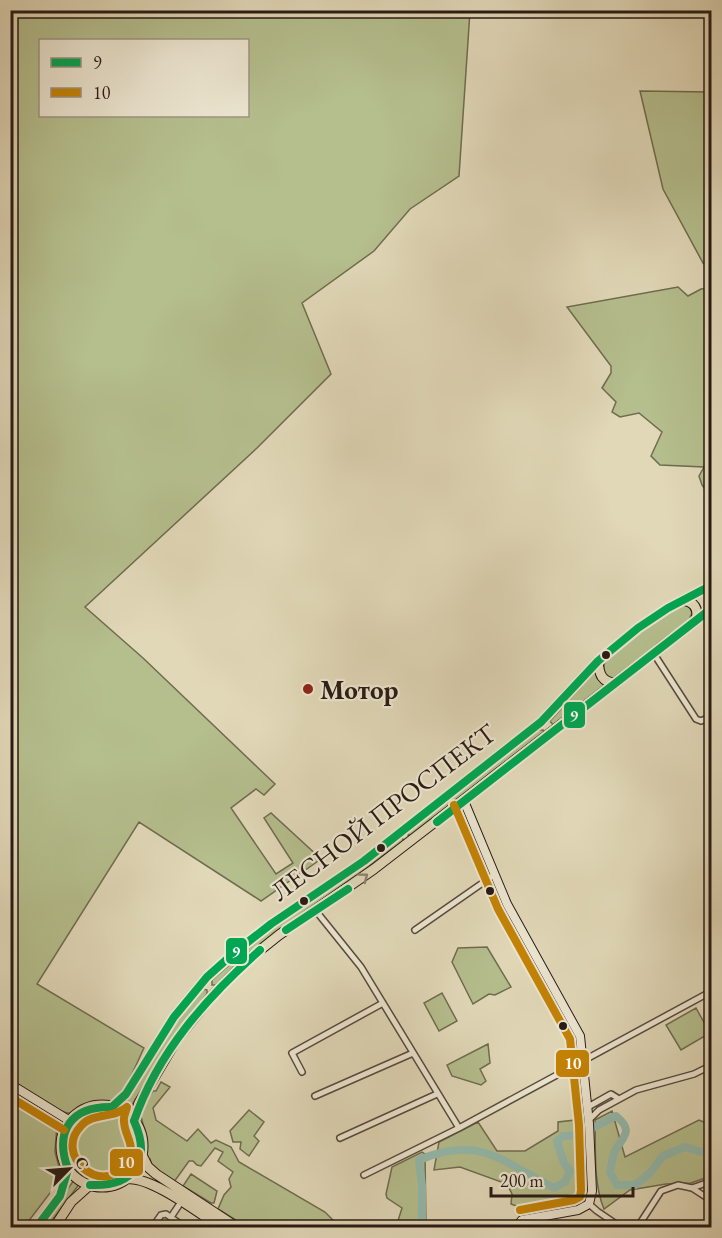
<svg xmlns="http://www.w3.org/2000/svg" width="722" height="1238" font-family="'EB Garamond',serif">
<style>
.green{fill:#b5be8d;stroke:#6f6c50;stroke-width:1.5;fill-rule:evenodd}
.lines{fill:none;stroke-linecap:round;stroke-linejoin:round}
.river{stroke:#94baad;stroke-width:8}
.street-casing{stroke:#574a3d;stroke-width:8}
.secondary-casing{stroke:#291a14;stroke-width:10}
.primary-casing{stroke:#291a14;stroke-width:11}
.street{stroke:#ece6d1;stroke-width:5}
.secondary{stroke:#ece6d1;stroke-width:8}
.primary{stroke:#e1d8b8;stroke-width:9}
.bus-1-casing{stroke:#ece6d1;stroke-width:12}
.bus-2-casing{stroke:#ece6d1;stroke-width:12}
.bus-1{stroke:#00a651;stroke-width:8}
.bus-2{stroke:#c48305;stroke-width:8}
.oneway{stroke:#8e826e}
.bus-dot{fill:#291a14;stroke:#ece6d1;stroke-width:2}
.poi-dot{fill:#8f2418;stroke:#ece6d1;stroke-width:2}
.labels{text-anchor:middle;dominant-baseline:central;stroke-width:4.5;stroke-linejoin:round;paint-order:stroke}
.poi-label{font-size:27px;font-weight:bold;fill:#291a14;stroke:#ece6d1;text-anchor:start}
.street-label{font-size:27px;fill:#291a14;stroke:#ece6d1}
.line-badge{stroke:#ece6d1;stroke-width:2}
.badge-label{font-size:16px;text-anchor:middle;font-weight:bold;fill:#fff}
</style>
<rect width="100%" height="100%" fill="#e1d8b8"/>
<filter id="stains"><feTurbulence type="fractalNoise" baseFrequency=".00333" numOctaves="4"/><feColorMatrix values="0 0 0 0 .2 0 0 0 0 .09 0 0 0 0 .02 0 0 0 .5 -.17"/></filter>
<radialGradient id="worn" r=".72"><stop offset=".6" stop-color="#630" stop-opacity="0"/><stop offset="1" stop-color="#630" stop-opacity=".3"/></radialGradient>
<path class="green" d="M 10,11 L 470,11 L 459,176 L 410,209 L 374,251 L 302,303 L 331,374 L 257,448 L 85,607 L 143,658 L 275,784 L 264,795 L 256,789 L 231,808 L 276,874 L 293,863 L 264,818 L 271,813 L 321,859 L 261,901 L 139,822 L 37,984 L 144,1048 C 137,1062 126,1093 112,1100 C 106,1104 96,1103 89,1105 C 82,1107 76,1114 68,1113 C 54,1111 23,1088 11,1080 ZM 40,40 L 248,40 L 248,116 L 40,116 Z
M 640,91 L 711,92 L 711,270 L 703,263 L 663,189 Z
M 678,287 L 688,296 L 701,289 L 711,288 L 711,498 L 702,485 L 699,476 L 704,467 L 660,465 L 651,456 L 662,432 L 639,413 L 620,417 L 612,412 L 616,402 L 602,388 L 611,373 L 611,366 L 567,307 Z
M 684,604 L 690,608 L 692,613 L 689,620 L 658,643 L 619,677 C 607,682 601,673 605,662 L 643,629 L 678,605 Z
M 595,671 L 597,678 L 605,685 L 553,725 L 550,721 Z
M 539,730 L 543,730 L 544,734 L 490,773 L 450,807 L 412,835 L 408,835 L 409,830 Z
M 401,836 L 404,841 C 379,857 357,877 333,894 C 292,922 250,948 216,985 L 212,985 L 212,980 L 265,934 L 353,874 Z
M 487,947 L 511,987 L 495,995 L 489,994 L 473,1004 L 452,962 L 458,948 Z
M 203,989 L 207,990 L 207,994 L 179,1029 L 129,1110 L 123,1106 L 171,1029 Z
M 442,993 L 457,1021 L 439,1031 L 424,1003 Z
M 696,1008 L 710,1033 L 681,1050 L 666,1025 Z
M 488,1044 L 490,1063 L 480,1069 L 486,1081 L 481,1085 L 452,1076 L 447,1065 Z
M 161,1082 L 170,1087 L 153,1108 L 156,1120 L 187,1141 L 198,1129 L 211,1143 L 216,1140 L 231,1147 L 239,1162 L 325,1212 L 340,1227 L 247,1227 L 218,1209 L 224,1195 L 231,1187 L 229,1179 L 233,1172 L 218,1161 L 223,1152 L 215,1148 L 201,1166 L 197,1165 L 193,1161 L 189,1161 L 174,1182 L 152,1166 L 150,1159 L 147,1159 C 147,1151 148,1142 146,1134 C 139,1109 136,1113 153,1091 L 156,1091 Z
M 582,1089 L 588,1190 L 585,1200 L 561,1209 L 535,1213 L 511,1204 L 512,1194 L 507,1184 L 460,1167 L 434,1170 L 439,1142 L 478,1122 L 497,1151 L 525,1151 L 558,1131 L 558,1122 L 575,1120 L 573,1090 Z
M 11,1092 L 55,1120 L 57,1124 L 55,1152 L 61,1174 L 60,1180 L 24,1227 L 11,1227 Z
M 249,1110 L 264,1122 L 254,1136 L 259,1141 L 249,1156 L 240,1149 L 241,1142 L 233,1142 L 230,1131 Z
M67 1146a35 35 0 1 1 70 0a35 35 0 1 1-70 0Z
M 612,1111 L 625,1157 L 699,1120 L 711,1125 L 711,1176 L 691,1183 L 666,1184 L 630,1190 L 604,1209 C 593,1183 596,1149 595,1120 Z
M 422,1152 L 425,1154 L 426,1227 L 396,1227 L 402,1208 L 387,1198 L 386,1194 L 392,1167 Z
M 191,1174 L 217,1191 L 214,1203 L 211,1203 L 183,1186 Z
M 74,1180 L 80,1183 L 47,1227 L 40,1228 Z"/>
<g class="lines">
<path class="river" d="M 422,1228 L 422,1186 L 419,1160 C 480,1134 502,1162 554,1188 L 565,1182 L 570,1171 L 564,1163 L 557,1141 L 563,1136 C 582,1137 598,1124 616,1116 C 633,1130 625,1135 616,1149 C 612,1155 612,1165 610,1172 L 617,1185 L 635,1185 L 649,1174 L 663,1156 L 685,1147 L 701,1152 L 712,1149"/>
<defs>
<path id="street" d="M 654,654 L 696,719 L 701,721 L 712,716
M 316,911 L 361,967 L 459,1128
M 415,930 L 494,875
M 302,1072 L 292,1053 L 383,1003
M 315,1096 L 413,1053
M 588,1107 L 611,1094 L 619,1099
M 589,1120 L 599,1110 L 636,1090 L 694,1074 L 712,1065
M 340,1138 L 437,1094
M 364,1175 L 459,1128 L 712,991
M 692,1188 L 712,1201
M 589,1204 L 597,1211 L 622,1228
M 171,1217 L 181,1202
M 152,1228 L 161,1215 L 166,1214 L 186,1228
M 201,1228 L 207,1218
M 498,1228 L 501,1225 L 515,1227
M 637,1228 L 661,1191 L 678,1185 L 692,1188 L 712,1181"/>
<path id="secondary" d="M 464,801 L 507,904 L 580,1036 L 589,1124 L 592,1191 L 589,1204 L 578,1210 L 522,1220 L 515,1228
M 10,1084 L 70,1121"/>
<path id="primary" d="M 683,600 C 694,602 699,608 696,620
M 598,661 C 599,674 602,683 616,683
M61 1146a41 41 0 1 1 82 0a41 41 0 1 1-82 0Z
M 112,1107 L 126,1094 L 174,1017 L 192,995 L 207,977 L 235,952 L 271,924 L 364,861 L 541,722 L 598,661 L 638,628 L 668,608 L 712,585
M 134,1121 L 139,1103 L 177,1039 L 212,996 L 244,963 L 279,935 L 374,869 L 712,608
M 142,1155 L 148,1167 L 156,1174 L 238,1228
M 126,1179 C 150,1175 200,1214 222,1228
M 36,1228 L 60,1196 L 68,1169
M 54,1228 L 71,1202 L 90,1185"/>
</defs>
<use href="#street" class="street-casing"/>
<use href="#secondary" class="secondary-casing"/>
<use href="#primary" class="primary-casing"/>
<use href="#street" class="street"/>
<use href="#secondary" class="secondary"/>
<use href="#primary" class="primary"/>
<defs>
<path id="bus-1" d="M 437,822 L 712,608
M 286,930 L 348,889
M 112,1107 L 126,1094 L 174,1017 L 207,977 L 235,952 L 271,924 L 364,861 L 541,722 L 598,661 L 638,628 L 668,608 L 712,585
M 134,1121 C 158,1052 206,998 260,950
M 68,1169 C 54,1131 71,1106 112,1107
M 90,1185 C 134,1187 152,1161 134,1121
M 36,1228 L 60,1196 L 68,1169"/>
<path id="bus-2" d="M 454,805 L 498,909 L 570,1039 L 579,1125 L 581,1190 L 580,1197 L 574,1200 L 520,1210
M 10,1097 L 64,1130
M 127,1107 C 126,1112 123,1117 124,1121 C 124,1137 139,1147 125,1165 C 101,1197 53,1155 81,1126 C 93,1112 113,1119 127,1107 Z"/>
</defs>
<use href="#bus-1" class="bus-1-casing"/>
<use href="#bus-2" class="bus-2-casing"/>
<use href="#bus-1" class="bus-1"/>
<use href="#bus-2" class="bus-2"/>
</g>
<defs><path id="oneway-chevron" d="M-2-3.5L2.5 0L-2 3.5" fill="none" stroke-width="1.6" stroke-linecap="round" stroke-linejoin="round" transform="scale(1.5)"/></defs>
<use class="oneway" href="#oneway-chevron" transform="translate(364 877) rotate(-37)"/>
<g class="bus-dot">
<circle cx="606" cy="655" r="5"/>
<circle cx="381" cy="848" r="5"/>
<circle cx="490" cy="891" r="5"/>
<circle cx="304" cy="901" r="5"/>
<circle cx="563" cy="1026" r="5"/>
</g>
<circle class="poi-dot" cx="308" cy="689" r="6"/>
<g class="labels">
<g class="poi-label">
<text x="320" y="689">Мотор</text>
</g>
<g class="street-label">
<text transform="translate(383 812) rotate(-37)">ЛЕСНОЙ ПРОСПЕКТ</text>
</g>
</g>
<g class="line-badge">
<rect x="563" y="701" width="23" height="28" rx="6" fill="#00a651"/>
<rect x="225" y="937" width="23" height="28" rx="6" fill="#00a651"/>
<rect x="555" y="1049" width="35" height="29" rx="6" fill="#c48305"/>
<rect x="109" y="1148" width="35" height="29" rx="6" fill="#c48305"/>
</g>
<g class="badge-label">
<text x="574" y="721">9</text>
<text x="236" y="957">9</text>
<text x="573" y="1069">10</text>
<text x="126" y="1168">10</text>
</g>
<rect width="722" height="1238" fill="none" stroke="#e1d8b8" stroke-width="36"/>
<rect x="12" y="12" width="698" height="1214" fill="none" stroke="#291a14" stroke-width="3"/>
<rect x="18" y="18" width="686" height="1202" fill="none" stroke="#291a14" stroke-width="1.5"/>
<rect x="39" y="39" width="210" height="78" fill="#ece6d1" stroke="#9e9485" stroke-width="1.5"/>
<rect x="51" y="58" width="30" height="9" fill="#00a651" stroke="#9e9485" stroke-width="1.5"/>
<text x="93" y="69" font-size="18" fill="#291a14">9</text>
<rect x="51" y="88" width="30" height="9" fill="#c48305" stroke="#9e9485" stroke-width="1.5"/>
<text x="93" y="99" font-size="18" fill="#291a14">10</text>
<g transform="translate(69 1169) rotate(65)" stroke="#ece6d1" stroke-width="4.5" paint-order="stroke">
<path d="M0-4.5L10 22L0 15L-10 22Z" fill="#291a14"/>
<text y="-9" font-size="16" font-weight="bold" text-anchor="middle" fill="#291a14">С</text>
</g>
<path d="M491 1187v9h142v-9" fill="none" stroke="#291a14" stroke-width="3"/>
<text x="500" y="1187" font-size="18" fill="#291a14" stroke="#ece6d1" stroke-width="4.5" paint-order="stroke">200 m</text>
<rect width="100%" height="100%" filter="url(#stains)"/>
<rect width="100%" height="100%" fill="url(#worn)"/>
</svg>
